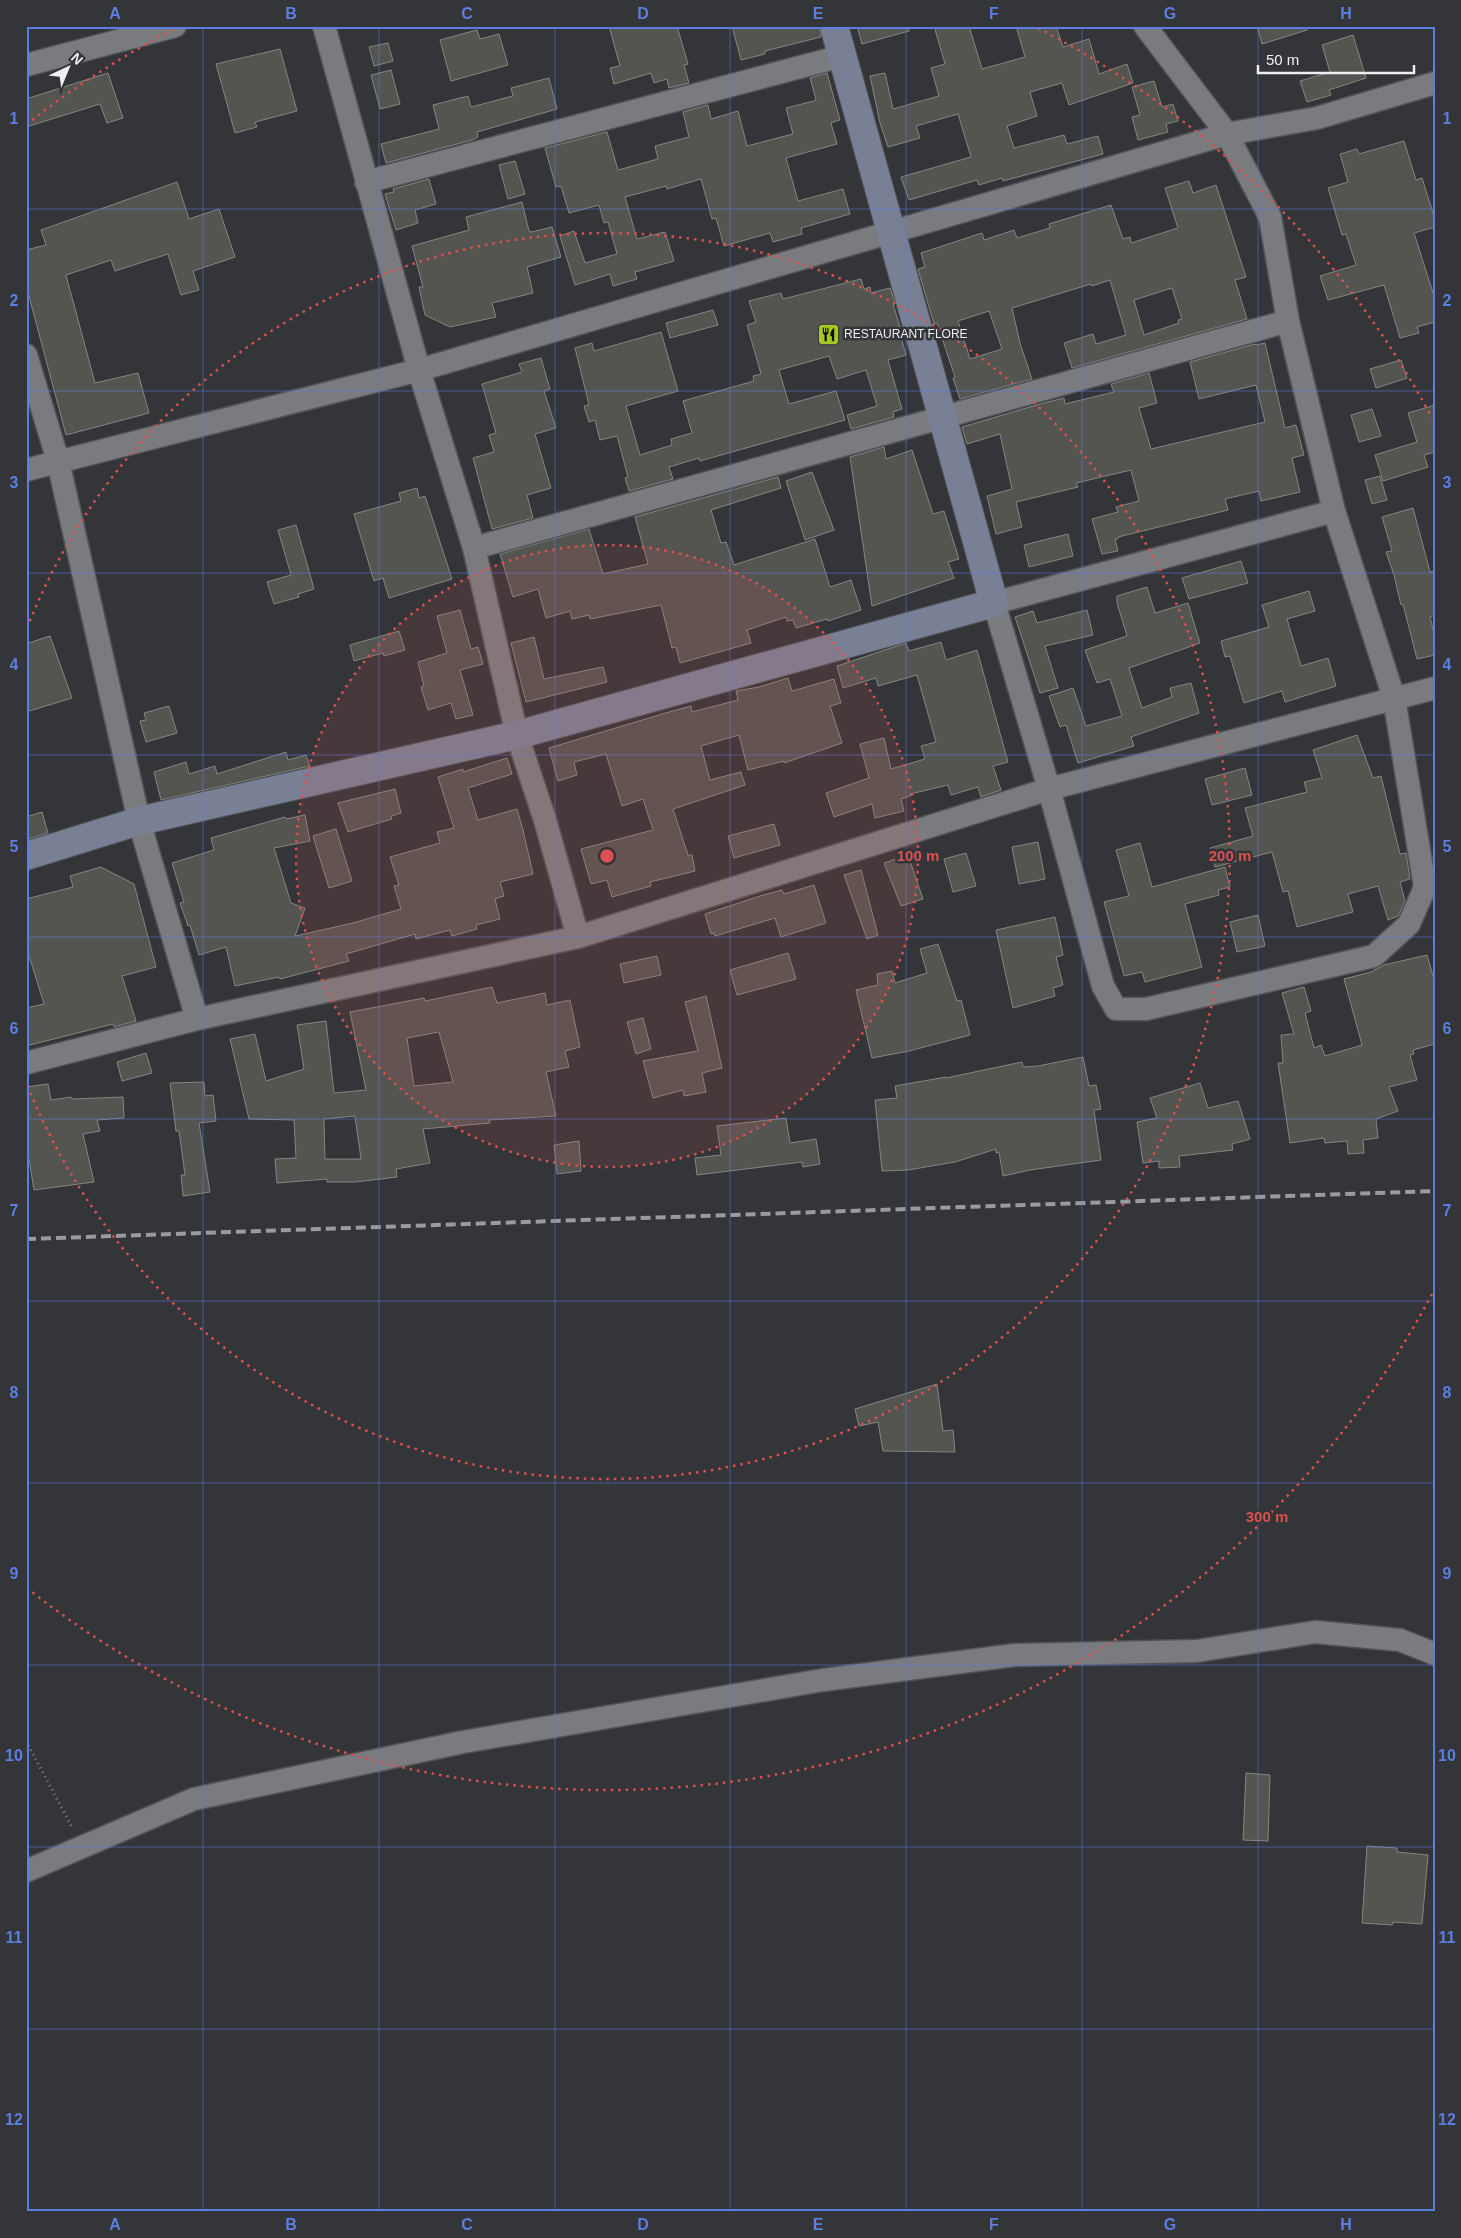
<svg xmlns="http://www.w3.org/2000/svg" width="1461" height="2238" font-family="Helvetica,sans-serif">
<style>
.building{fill:#545551;stroke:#858681;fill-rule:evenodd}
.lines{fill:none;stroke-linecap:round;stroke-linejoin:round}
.street-casing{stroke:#525357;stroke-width:25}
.secondary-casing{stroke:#525357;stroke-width:30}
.path{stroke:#808185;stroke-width:3;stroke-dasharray:1 4;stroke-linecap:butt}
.street{stroke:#797b7f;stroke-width:22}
.secondary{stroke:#797f95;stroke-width:28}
.rail{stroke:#999b9e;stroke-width:4;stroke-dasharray:10 5;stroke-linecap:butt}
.grid{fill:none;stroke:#5c7ee0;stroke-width:1;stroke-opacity:0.55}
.ring{fill:none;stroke:#db5050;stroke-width:2.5;stroke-dasharray:2.5 5}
.labels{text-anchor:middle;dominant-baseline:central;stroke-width:5;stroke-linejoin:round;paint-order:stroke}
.poi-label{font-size:12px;fill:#eeeff2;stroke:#333539;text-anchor:start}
.centre{fill:#db5050;stroke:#333539;stroke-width:2.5}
.ring-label{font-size:15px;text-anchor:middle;font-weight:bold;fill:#db5050;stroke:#333539;stroke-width:5;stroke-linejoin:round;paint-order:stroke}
.neatline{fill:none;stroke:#5c7ee0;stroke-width:2}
.grid-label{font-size:16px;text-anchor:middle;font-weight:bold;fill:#5c7ee0}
</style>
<rect width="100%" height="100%" fill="#333539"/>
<path class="building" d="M 609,26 L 677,26 L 688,64 L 684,65 L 689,83 L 669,88 L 667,79 L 654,83 L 651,73 L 614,84 L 610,68 L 620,66 Z
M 732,26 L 819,26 L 821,37 L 765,51 L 765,54 L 741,60 Z
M 857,26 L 908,26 L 909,31 L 862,44 Z
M 934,26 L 969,26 L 982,69 L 1025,57 L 1016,26 L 1056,26 L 1063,47 L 1089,39 L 1099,74 L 1127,64 L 1133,83 L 1069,105 L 1062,83 L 1030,92 L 1037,116 L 1007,126 L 1014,148 L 1064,135 L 1067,144 L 1098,136 L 1103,154 L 1003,181 L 1002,178 L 979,185 L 977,180 L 909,200 L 901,177 L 971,157 L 958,114 L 916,126 L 920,138 L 888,147 L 880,123 L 870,76 L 885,73 L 893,109 L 939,96 L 931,68 L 945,64 Z
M 1257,26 L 1306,26 L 1307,30 L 1262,44 Z
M 477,30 L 480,39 L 499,34 L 508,65 L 451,81 L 440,40 Z
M 1353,35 L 1366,78 L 1329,90 L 1331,95 L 1307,102 L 1300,81 L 1330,72 L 1322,45 Z
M 388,43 L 393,61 L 374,66 L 369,47 Z
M 280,49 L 297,111 L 255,122 L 257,127 L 235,133 L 216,64 Z
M 391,70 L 400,104 L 380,109 L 371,75 Z
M 108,73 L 123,118 L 107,123 L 100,104 L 26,127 L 26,99 Z
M 827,73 L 840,120 L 831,123 L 837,144 L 786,158 L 798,201 L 843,189 L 850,214 L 801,228 L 802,234 L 773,242 L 770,233 L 724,246 L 716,218 L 712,219 L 701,179 L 667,189 L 666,186 L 625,197 L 637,239 L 665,232 L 674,261 L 635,272 L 637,279 L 613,286 L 610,274 L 575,285 L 560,236 L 574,231 L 585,263 L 617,254 L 608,222 L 604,223 L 599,205 L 569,213 L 561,186 L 556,187 L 545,148 L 607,132 L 618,170 L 658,159 L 655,146 L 689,137 L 683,112 L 708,105 L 711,119 L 738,111 L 747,146 L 793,134 L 786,108 L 814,101 L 816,99 L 810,78 Z
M 549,78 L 557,109 L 477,132 L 478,137 L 472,140 L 386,163 L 381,144 L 439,129 L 433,105 L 468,96 L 471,107 L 513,96 L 511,88 Z
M 1154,81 L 1162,107 L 1173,104 L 1178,121 L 1166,124 L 1168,132 L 1138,140 L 1132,117 L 1140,115 L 1132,87 Z
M 1404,141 L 1416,180 L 1422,178 L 1435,219 L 1435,227 L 1414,233 L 1435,299 L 1435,322 L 1417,327 L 1419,333 L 1400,338 L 1384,285 L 1328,300 L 1320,276 L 1356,265 L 1346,234 L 1342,235 L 1328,188 L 1348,182 L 1340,154 L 1357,149 L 1359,154 Z
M 515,161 L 525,194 L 508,199 L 499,165 Z
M 429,179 L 436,204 L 415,210 L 418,223 L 396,230 L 385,194 L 394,192 L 393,189 Z
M 1189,181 L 1193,193 L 1216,185 L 1246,277 L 1235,280 L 1247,319 L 1072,368 L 1064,343 L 1093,334 L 1096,344 L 1126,335 L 1110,280 L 1092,286 L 1091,284 L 1012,308 L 1020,343 L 1032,379 L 960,399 L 953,378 L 955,377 L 937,323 L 934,324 L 918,269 L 925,267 L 921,253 L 982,233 L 984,240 L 1014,230 L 1017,238 L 1050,228 L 1049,224 L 1111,205 L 1123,239 L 1130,237 L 1131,243 L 1178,228 L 1165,188 ZM 1172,288 L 1182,319 L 1178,320 L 1179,323 L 1144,335 L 1134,300 ZM 989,311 L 1002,349 L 970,359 L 958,321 Z
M 177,182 L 189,219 L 219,209 L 235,257 L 193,271 L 199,290 L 181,295 L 168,254 L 115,271 L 111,260 L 66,275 L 95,383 L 138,373 L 149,413 L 66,435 L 26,285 L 26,250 L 46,245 L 41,230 Z
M 522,202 L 529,231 L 532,232 L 552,227 L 561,257 L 527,267 L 533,293 L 492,303 L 496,317 L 450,327 L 425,315 L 419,287 L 423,287 L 412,246 L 469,230 L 466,217 Z
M 861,279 L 864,289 L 870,287 L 871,293 L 890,288 L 895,303 L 893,304 L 900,327 L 898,327 L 906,355 L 888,360 L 902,409 L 893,412 L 894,417 L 851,429 L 847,415 L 877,406 L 866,370 L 837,379 L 829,356 L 779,370 L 789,404 L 836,391 L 845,420 L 700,461 L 699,458 L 669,467 L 673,479 L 629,491 L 625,478 L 628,477 L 617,436 L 600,440 L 595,420 L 589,422 L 584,406 L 589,405 L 575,348 L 592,343 L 594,351 L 661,332 L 678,391 L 626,406 L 640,455 L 672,445 L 671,439 L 692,433 L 683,401 L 754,381 L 753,376 L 761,374 L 747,325 L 756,322 L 749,301 L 781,293 L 783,299 Z
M 713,310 L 718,325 L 670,338 L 666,323 Z
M 1265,343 L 1285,428 L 1296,425 L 1304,455 L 1292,458 L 1300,492 L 1261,501 L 1259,491 L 1225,499 L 1228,510 L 1118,537 L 1118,539 L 1115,539 L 1118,551 L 1102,554 L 1092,519 L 1118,512 L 1116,507 L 1139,501 L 1131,470 L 1076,483 L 1078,487 L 1016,502 L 1022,527 L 996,534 L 987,496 L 1012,489 L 1000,434 L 967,444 L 962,427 L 1040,404 L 1064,398 L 1065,404 L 1114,392 L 1111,384 L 1149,373 L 1157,403 L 1139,408 L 1151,449 L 1265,422 L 1256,385 L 1199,399 L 1190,362 L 1255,344 L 1256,345 Z
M 541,358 L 550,389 L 544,391 L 556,428 L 535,434 L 551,488 L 527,495 L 533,518 L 492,529 L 473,458 L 494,452 L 489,435 L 496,433 L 482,384 L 522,372 L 519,364 Z
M 1401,360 L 1407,378 L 1376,388 L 1370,369 Z
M 1435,405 L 1435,452 L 1424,455 L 1428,467 L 1383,481 L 1375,455 L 1417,442 L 1408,413 Z
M 1372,409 L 1381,436 L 1359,442 L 1351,415 Z
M 884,447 L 886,459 L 912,450 L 933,514 L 944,511 L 959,559 L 948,562 L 954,578 L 872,606 L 850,457 Z
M 812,472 L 834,530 L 805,540 L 786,481 Z
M 1380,476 L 1387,500 L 1372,504 L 1365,480 Z
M 778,477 L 781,488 L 711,510 L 721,543 L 726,542 L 734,565 L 815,539 L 830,587 L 851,580 L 861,610 L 828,621 L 827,619 L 796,628 L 793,620 L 787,621 L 786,617 L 747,630 L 751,643 L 680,663 L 676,647 L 672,648 L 661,605 L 590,619 L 589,615 L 572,619 L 570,611 L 546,618 L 538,589 L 513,597 L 500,554 L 589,529 L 603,574 L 648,564 L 635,517 Z
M 417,488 L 419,498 L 425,496 L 452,579 L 389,598 L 383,578 L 374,581 L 354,514 L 401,501 L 399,493 Z
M 1413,508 L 1430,572 L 1435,571 L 1435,615 L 1430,617 L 1435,637 L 1435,655 L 1417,659 L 1403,604 L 1401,605 L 1394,575 L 1386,552 L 1392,551 L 1382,517 Z
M 296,525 L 314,589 L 298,594 L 299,597 L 274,604 L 267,582 L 291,575 L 278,530 Z
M 1068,534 L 1073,556 L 1029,567 L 1024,545 Z
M 1241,561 L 1248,583 L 1189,599 L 1182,578 Z
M 1147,587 L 1155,613 L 1188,603 L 1200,643 L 1129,668 L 1142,708 L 1172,697 L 1170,688 L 1191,683 L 1199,713 L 1131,737 L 1134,746 L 1078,763 L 1066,725 L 1060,727 L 1049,696 L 1073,688 L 1086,726 L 1122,716 L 1110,679 L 1097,683 L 1085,650 L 1127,636 L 1117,603 L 1117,596 Z
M 1309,591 L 1315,611 L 1287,619 L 1301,666 L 1328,658 L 1336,686 L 1285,702 L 1282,691 L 1244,703 L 1230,656 L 1225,657 L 1221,641 L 1269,627 L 1262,605 Z
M 460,610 L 471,649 L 478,647 L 483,664 L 460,670 L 473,715 L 456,719 L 451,703 L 428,710 L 421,687 L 424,686 L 418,662 L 447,653 L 437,616 Z
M 1087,610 L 1093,635 L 1045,646 L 1058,688 L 1040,693 L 1015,617 L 1033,611 L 1037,623 Z
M 399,631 L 405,650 L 384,656 L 383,653 L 354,661 L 350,645 Z
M 50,636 L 72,698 L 26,712 L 26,644 Z
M 534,637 L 544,679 L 603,667 L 607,682 L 526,702 L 511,643 Z
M 941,642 L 946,660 L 977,650 L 1008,762 L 993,766 L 1001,790 L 981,797 L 978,787 L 951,795 L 948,785 L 910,794 L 910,796 L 901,799 L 904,811 L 875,818 L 872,804 L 834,817 L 826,793 L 869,778 L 860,744 L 884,738 L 891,769 L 925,759 L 921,746 L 936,742 L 917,675 L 878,686 L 876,678 L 843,688 L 837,666 L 906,643 L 909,651 Z
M 788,678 L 792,691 L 834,679 L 841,703 L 830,706 L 842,743 L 784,763 L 784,761 L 748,770 L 739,735 L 701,746 L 710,780 L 741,772 L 745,785 L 673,809 L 688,855 L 692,855 L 695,871 L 650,882 L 651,886 L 612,897 L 607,880 L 591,884 L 581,849 L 653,830 L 643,799 L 622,806 L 606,754 L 574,762 L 577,775 L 558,781 L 549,748 L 669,712 L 691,706 L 692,712 L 738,700 L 736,691 L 759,687 Z
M 169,706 L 177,733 L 146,742 L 140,721 L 146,720 L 144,713 Z
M 1357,735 L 1373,778 L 1381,776 L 1400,854 L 1406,853 L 1410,879 L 1400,882 L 1405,901 L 1398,916 L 1388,920 L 1378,886 L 1348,894 L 1353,912 L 1297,927 L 1288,891 L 1283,892 L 1272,852 L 1215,867 L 1210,848 L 1253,836 L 1245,808 L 1307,792 L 1304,782 L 1322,778 L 1313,750 Z
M 286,752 L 288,760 L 306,755 L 310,766 L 161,800 L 154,772 L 186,762 L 189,774 L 215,766 L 217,774 Z
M 507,758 L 512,774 L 468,788 L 478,820 L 517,809 L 523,830 L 533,874 L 500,882 L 504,896 L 495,899 L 500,919 L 476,925 L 477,929 L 452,936 L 450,930 L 416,939 L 415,934 L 346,954 L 349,961 L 280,979 L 279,977 L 235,986 L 226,947 L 199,955 L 190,925 L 188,926 L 180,903 L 184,902 L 172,863 L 214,850 L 211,838 L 285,817 L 286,819 L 305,815 L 310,841 L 274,848 L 291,903 L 305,908 L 295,936 L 353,923 L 401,909 L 394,886 L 399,885 L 390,857 L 440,843 L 437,832 L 454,828 L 438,777 L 463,769 L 463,772 Z
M 1245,768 L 1252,795 L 1212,805 L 1205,779 Z
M 395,789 L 401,813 L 391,816 L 392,819 L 348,832 L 338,803 Z
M 42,812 L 48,833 L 26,840 L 26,817 Z
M 774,824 L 780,845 L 734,858 L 728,836 Z
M 336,829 L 352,881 L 329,888 L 313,836 Z
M 1038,842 L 1045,879 L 1019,884 L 1012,847 Z
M 1140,843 L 1152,887 L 1225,867 L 1230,887 L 1218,890 L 1219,895 L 1185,904 L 1202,967 L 1145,982 L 1142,972 L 1124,976 L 1104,902 L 1129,896 L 1116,850 Z
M 966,853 L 976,886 L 953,892 L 944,859 Z
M 908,855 L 923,899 L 901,906 L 884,863 Z
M 101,867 L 134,884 L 156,967 L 122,976 L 136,1021 L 114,1027 L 113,1024 L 26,1046 L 26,1008 L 44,1004 L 26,946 L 26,899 L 73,887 L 70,876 Z
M 861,870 L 878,935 L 867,939 L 844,875 Z
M 814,885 L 826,923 L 781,937 L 775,918 L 715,936 L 714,933 L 711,934 L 705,914 L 763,895 L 782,890 L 784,894 Z
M 1258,915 L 1265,946 L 1237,952 L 1230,922 Z
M 1055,917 L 1063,955 L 1056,957 L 1063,985 L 1053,988 L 1055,996 L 1013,1008 L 996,930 Z
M 938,944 L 957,1001 L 961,1000 L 970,1035 L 909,1051 L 872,1058 L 856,990 L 878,985 L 877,974 L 892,971 L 895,983 L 927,973 L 920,949 Z
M 788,953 L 796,979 L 737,995 L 730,970 Z
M 1427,955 L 1435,983 L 1435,1044 L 1413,1050 L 1414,1054 L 1410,1055 L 1417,1080 L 1389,1087 L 1398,1111 L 1376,1119 L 1378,1138 L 1363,1140 L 1364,1153 L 1348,1154 L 1347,1141 L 1325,1143 L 1324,1138 L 1290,1143 L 1278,1063 L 1283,1063 L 1281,1035 L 1294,1034 L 1282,993 L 1304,987 L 1311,1011 L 1305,1013 L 1314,1048 L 1321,1045 L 1325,1056 L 1362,1045 L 1344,979 L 1371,972 L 1384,965 Z
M 657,956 L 661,975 L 624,983 L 620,964 Z
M 492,987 L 497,1003 L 545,993 L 547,1005 L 570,1000 L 580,1047 L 565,1051 L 569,1067 L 546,1072 L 556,1116 L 489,1120 L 490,1123 L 423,1129 L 430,1163 L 396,1169 L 397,1177 L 355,1182 L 327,1182 L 327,1179 L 277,1183 L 275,1159 L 296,1158 L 294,1120 L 249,1119 L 230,1039 L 255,1034 L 266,1081 L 304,1069 L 297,1025 L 326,1021 L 334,1093 L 366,1090 L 350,1012 L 424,998 L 425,1001 ZM 439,1032 L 453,1082 L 414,1086 L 407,1038 ZM 355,1116 L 361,1159 L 325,1159 L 324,1119 Z
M 706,996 L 722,1068 L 702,1073 L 706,1092 L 684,1096 L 683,1090 L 653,1098 L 643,1061 L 698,1051 L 685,1002 Z
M 643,1018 L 651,1049 L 636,1054 L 627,1022 Z
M 146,1053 L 152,1073 L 122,1081 L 117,1062 Z
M 1083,1057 L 1089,1086 L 1096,1085 L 1101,1109 L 1094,1110 L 1101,1160 L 1030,1170 L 1003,1176 L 999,1152 L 996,1153 L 996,1149 L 955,1162 L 908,1170 L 882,1171 L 875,1100 L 897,1098 L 895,1086 L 946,1077 L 946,1078 L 1022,1062 L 1023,1067 L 1038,1066 Z
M 204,1082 L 205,1096 L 213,1095 L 216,1121 L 199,1123 L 210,1192 L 183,1196 L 181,1175 L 185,1175 L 179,1131 L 176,1131 L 170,1083 Z
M 1200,1083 L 1208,1108 L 1238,1101 L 1250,1139 L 1232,1144 L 1233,1150 L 1179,1156 L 1180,1167 L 1159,1168 L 1159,1161 L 1143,1163 L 1137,1122 L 1157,1118 L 1150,1098 Z
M 48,1084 L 51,1100 L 71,1097 L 72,1099 L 123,1097 L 124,1118 L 97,1120 L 100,1131 L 83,1134 L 94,1182 L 34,1190 L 29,1159 L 26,1159 L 26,1087 Z
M 786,1118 L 790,1143 L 816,1139 L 820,1164 L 803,1167 L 802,1162 L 697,1175 L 695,1158 L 721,1155 L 717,1126 Z
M 579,1141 L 581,1171 L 557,1174 L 554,1145 Z
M 937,1384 L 943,1431 L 953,1430 L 955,1452 L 883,1451 L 878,1422 L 859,1426 L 855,1409 Z
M 1246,1773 L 1270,1775 L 1268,1841 L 1243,1840 Z
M 1367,1846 L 1397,1848 L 1397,1852 L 1428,1855 L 1422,1924 L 1393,1922 L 1392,1925 L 1362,1923 Z"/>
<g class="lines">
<defs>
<path id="street" d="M 324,26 L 419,370 L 474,548 L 517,735 L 545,820 L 578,937
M 1145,26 L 1227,134 L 1270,217 L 1288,321 L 1334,511 L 1394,698 L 1425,887 L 1409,924 L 1374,956 L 1146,1009 L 1116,1009 L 1103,986 L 1049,789 L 994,603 L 1334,511
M 26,65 L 175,26
M 366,182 L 842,56
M 26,355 L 58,461 L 139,821 L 197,1019
M 26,470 L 419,370 L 1227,134 L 1317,118 L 1435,83
M 474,548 L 1288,321
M 26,1063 L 197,1019 L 578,937 L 1049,789 L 1435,688
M 26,1871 L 194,1799 L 463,1742 L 823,1680 L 1015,1655 L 1197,1651 L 1315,1632 L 1400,1640 L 1435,1654"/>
<path id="secondary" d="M 26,856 L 139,821 L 517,735 L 994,603 L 834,26"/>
</defs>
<use href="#street" class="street-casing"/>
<use href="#secondary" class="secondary-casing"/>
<path class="path" d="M 26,1741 L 73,1829"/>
<use href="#street" class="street"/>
<use href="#secondary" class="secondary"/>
<path class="rail" d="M 26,1239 L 1435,1191"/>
</g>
<path class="grid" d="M 203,26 L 203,2212M 379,26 L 379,2212M 555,26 L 555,2212M 730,26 L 730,2212M 906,26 L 906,2212M 1082,26 L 1082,2212M 1258,26 L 1258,2212M 26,209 L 1435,209M 26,391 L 1435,391M 26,573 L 1435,573M 26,755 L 1435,755M 26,937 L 1435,937M 26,1119 L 1435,1119M 26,1301 L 1435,1301M 26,1483 L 1435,1483M 26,1665 L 1435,1665M 26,1847 L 1435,1847M 26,2029 L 1435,2029"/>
<circle cx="607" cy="856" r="311" fill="#db5050" fill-opacity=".12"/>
<g class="ring">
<circle cx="607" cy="856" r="311"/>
<path d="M27 628A623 623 0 1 1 27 1084"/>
<path d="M1432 1294A934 934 0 0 1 32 1592M32 120A934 934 0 0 1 176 28M1038 28A934 934 0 0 1 1432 418"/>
</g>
<defs>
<symbol id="restaurant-square" viewBox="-11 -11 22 22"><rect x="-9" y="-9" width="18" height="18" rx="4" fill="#a5c822" stroke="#333539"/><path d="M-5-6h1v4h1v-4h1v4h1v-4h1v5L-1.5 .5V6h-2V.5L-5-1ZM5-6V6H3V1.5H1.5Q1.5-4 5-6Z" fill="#111"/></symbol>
</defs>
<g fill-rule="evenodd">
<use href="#restaurant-square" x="816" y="322" width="25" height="25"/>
</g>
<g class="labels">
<g class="poi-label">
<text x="844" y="334">RESTAURANT FLORE</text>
</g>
</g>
<circle cx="607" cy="856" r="8" class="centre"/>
<g class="ring-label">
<text x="918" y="861">100 m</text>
<text x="1230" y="861">200 m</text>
<text x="1267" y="1522">300 m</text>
</g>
<rect width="1461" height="2238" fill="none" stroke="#333539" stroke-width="55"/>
<g transform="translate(68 68) rotate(44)" stroke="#333539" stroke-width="4" paint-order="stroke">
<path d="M0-4L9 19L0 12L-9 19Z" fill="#eeeff2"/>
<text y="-8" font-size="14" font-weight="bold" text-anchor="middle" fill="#eeeff2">N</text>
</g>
<path d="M1258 65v8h156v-8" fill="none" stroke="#eeeff2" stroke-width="2.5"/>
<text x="1266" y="65" font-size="15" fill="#eeeff2" stroke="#333539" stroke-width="4" paint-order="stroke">50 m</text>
<rect x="28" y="28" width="1406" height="2182" class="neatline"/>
<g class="grid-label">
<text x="115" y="19">A</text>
<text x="291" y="19">B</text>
<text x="467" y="19">C</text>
<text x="643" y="19">D</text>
<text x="818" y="19">E</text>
<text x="994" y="19">F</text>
<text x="1170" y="19">G</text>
<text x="1346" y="19">H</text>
<text x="14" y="124">1</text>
<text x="1447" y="124">1</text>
<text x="14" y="306">2</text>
<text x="1447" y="306">2</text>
<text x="14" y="488">3</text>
<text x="1447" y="488">3</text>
<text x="14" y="670">4</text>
<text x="1447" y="670">4</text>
<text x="14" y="852">5</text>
<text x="1447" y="852">5</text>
<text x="14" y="1034">6</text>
<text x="1447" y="1034">6</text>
<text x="14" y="1216">7</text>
<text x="1447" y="1216">7</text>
<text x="14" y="1398">8</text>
<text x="1447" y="1398">8</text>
<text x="14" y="1579">9</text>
<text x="1447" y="1579">9</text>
<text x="14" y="1761">10</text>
<text x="1447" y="1761">10</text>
<text x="14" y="1943">11</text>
<text x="1447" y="1943">11</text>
<text x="14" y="2125">12</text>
<text x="1447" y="2125">12</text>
<text x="115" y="2230">A</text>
<text x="291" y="2230">B</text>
<text x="467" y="2230">C</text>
<text x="643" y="2230">D</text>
<text x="818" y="2230">E</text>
<text x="994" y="2230">F</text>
<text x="1170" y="2230">G</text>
<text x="1346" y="2230">H</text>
</g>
</svg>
